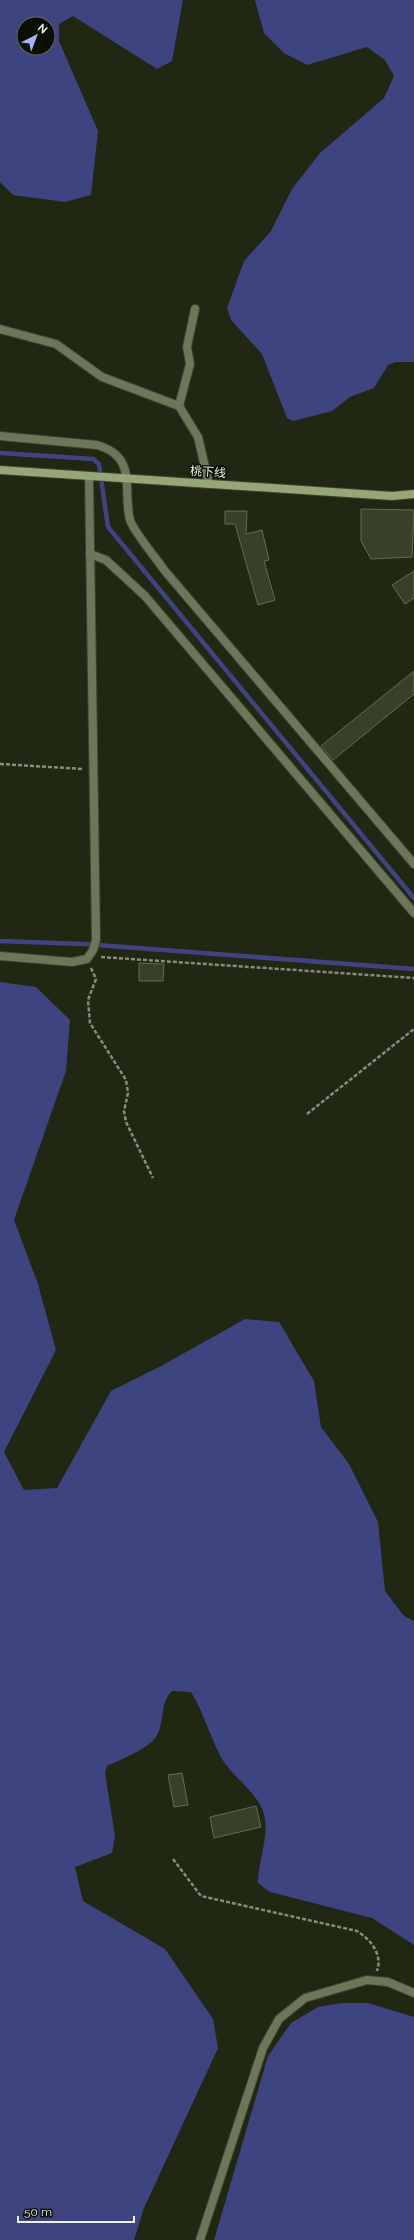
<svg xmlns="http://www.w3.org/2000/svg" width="414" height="2240" font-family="Raleway,'Noto Sans SC',sans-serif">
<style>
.forest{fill:#3e4480;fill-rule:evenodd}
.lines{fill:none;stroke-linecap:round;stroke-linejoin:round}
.stream{stroke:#3f4480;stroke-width:4.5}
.building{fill:#38402a;stroke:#636c55}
.service-casing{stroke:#3d4330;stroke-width:10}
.tertiary-casing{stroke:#3d4330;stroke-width:10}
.secondary-casing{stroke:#3d4330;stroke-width:10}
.path{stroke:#878d7d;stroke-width:2.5;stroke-dasharray:4 2;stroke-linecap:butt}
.service{stroke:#6c775a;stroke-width:8}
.tertiary{stroke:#6c775a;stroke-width:8}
.secondary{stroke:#95a778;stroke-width:8}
.labels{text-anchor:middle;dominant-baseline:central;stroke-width:3;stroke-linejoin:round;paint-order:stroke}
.street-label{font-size:12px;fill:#ecf1e4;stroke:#0c0f06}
</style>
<rect width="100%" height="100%" fill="#202713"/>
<path class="forest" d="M 0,0 L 183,0 L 172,61 L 157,69 L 73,16 L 59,24 L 59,41 L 98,131 L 91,195 L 65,202 L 13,195 L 0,182 ZM 24,24 L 48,24 L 48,48 L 24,48 Z
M 255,0 L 414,0 L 414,362 L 396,362 L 388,365 L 374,388 L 350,397 L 332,411 L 293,421 L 287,418 L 262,354 L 231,320 L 227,308 L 244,261 L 271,231 L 292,189 L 320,153 L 384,98 L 394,76 L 385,60 L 367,47 L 307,65 L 284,53 L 264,33 Z
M 0,982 L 36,987 L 70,1020 L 66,1071 L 14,1220 L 38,1284 L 56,1350 L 4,1452 L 24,1490 L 57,1488 L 111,1391 L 161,1366 L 245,1319 L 279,1322 L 314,1381 L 321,1427 L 349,1464 L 378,1522 L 385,1591 L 404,1616 L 414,1621 L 414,1945 L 372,1918 L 270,1892 L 258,1883 C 258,1862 268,1840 265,1819 C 261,1794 234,1779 222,1759 C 210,1737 204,1713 191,1692 L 172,1691 C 159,1703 165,1724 156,1737 C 148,1749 120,1760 107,1766 L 105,1773 L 115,1836 L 112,1853 L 75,1867 L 83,1901 L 165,1949 L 213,2019 L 218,2048 L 144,2208 L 134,2240 L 0,2240 Z
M 341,2003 L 368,2003 L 414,2017 L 414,2240 L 214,2240 L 268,2056 L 291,2023 L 318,2007 Z"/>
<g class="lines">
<path class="stream" d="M 0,453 L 93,459 L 99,464 L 108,527 L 414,898
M 0,941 L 84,944 L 414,969"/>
</g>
<path class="building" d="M 361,509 L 414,510 L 412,557 L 371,559 L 361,541 Z
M 225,511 L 247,511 L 246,534 L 262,530 L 269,560 L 264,561 L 275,600 L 258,605 L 235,524 L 225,524 Z
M 414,571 L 414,598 L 405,604 L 392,585 Z
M 414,671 L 414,694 L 333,760 L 321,746 Z
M 139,963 L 164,964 L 163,981 L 139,981 Z
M 182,1773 L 188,1805 L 174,1807 L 168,1775 Z
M 256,1806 L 261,1827 L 214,1838 L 210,1817 Z"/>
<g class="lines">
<defs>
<path id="service" d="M 0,329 L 56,344 L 102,377 L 179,406 L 198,437 L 209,484
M 179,406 L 190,364 L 187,347 L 195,309
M 0,436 L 97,445 C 139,457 122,491 130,520 C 132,529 158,561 165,571 L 414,864
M 90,554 L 106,560 L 145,596 L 414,913
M 200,2240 L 263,2048 L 279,2019 L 305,1998 L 367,1980 L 388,1982 L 414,1993"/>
<path id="tertiary" d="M 0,956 L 72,962 L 87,959 L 93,950 L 96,940 L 89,476"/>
<path id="secondary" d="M 0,470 L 392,496 L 414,494"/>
</defs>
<use href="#service" class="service-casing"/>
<use href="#tertiary" class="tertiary-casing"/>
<use href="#secondary" class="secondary-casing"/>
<path class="path" d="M 0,764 L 83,769
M 101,957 L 414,978
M 91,968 L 96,979 L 88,1000 L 90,1023 L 126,1080 L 128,1093 L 124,1111 L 126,1122 L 153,1178
M 307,1114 L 414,1029
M 173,1859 L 201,1896 L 357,1931 C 370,1939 383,1954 377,1971"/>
<use href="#service" class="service"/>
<use href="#tertiary" class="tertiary"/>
<use href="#secondary" class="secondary"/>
</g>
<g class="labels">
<g class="street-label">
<text transform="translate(208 472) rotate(4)">桃下线</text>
</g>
</g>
<g transform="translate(36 36) rotate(42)"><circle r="19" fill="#0c0f06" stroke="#66695f"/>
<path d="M0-3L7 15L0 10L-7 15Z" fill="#a6b1fc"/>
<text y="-6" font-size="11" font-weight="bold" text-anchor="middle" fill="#ecf1e4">N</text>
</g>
<path d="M18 2216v6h116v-6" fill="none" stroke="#ecf1e4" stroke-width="2"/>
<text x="24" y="2216" font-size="12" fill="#ecf1e4" stroke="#0c0f06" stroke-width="3" paint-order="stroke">50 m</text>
</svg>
